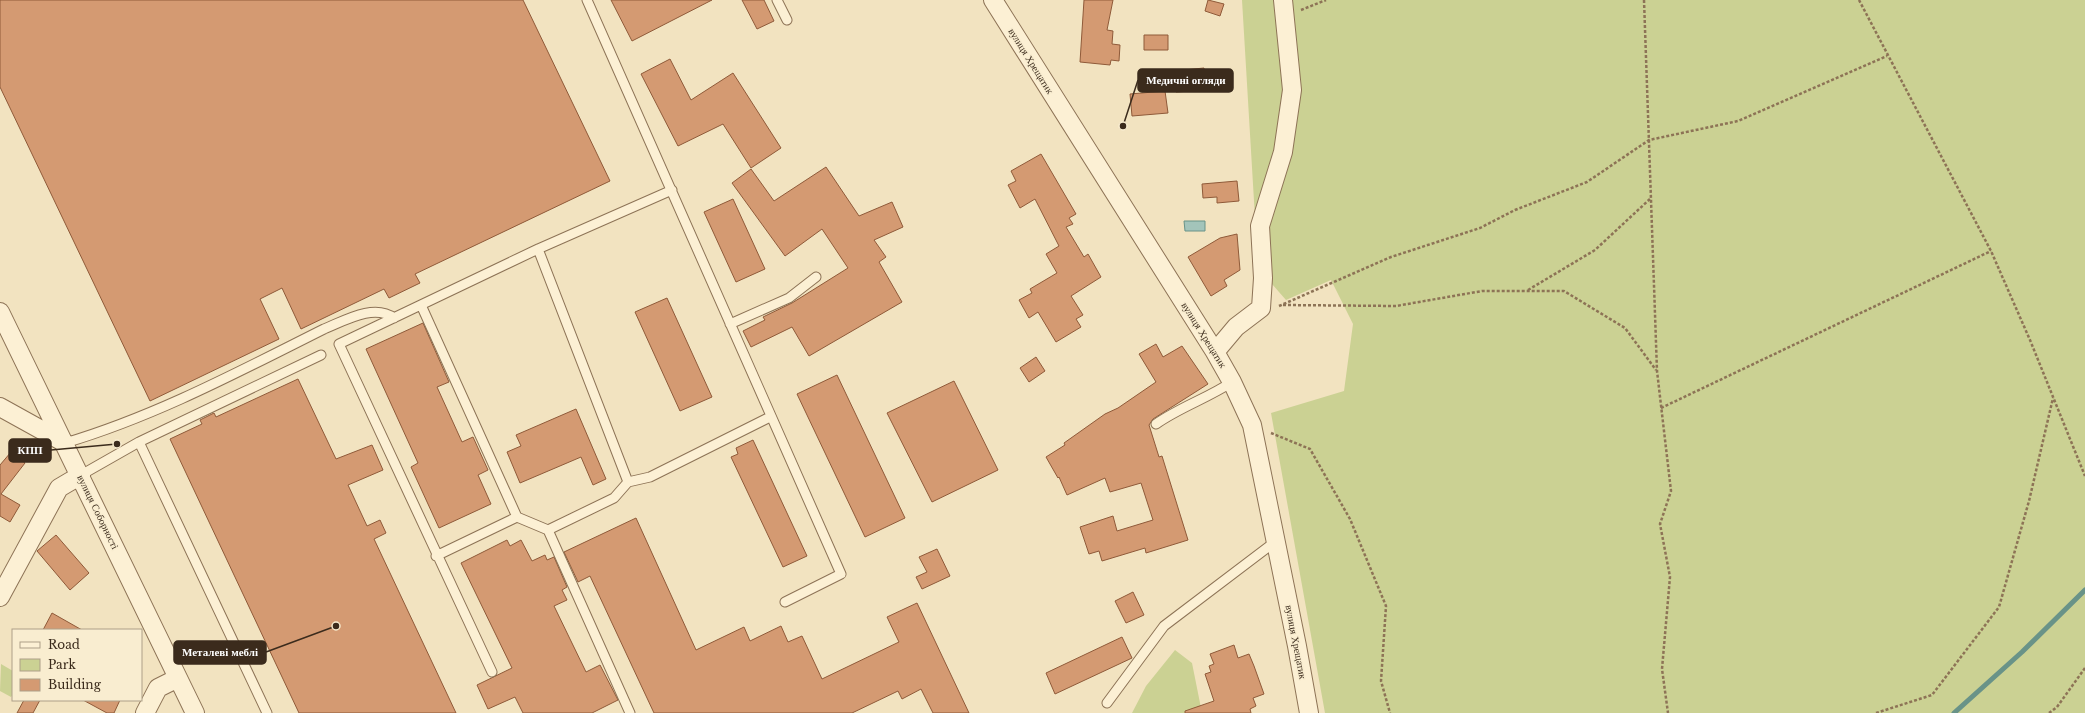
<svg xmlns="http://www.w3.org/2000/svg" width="2085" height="713" font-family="'Libre Baskerville',serif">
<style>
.green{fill:#cbd193}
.water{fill:#a3c4ba;stroke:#699388}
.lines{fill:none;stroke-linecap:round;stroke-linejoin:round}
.stream{stroke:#699388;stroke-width:5}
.building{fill:#d49a72;stroke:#8f5a39}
.lane-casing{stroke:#8d7356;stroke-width:11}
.street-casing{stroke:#8d7356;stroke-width:20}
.path{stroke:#8d7356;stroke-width:2.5;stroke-dasharray:3 2;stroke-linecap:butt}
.lane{stroke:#fcf0d4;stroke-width:9}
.street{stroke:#fcf0d4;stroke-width:18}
.labels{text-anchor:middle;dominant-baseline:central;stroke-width:3;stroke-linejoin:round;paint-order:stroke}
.street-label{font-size:10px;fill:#3b2b1c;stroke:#f9edd0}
.leader{fill:none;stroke:#3b2b1c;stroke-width:1.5}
.callout-dot{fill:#3b2b1c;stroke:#f9edd0;stroke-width:1.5}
.callout{fill:#3b2b1c;stroke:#3b2b1c;stroke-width:1.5}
.callout-label{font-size:11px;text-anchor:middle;font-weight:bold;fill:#fff}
</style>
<rect width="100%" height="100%" fill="#f2e3c0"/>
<path class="green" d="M 1242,0 L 2085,0 L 2085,713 L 1325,713 L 1271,413 L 1344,391 L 1353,324 L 1331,280 L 1286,300 L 1258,268 Z
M 1175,650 L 1192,663 L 1202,713 L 1132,713 L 1146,686 Z
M 1,664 L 13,671 L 13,694 L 11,697 L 0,691 Z"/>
<path class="water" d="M 1184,221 L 1205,221 L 1205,231 L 1185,231 Z"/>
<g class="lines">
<path class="stream" d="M 1954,713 L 2022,652 L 2085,590"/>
</g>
<path class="building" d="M 0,0 L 523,0 L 610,181 L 415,274 L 420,283 L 389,298 L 384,289 L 301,329 L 282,288 L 260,299 L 279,339 L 150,401 L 0,87 Z
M 611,0 L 712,0 L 632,41 Z
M 742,0 L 764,0 L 774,21 L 757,29 Z
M 1084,0 L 1113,0 L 1107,30 L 1113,31 L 1112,44 L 1120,45 L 1119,61 L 1111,60 L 1110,65 L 1080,62 Z
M 1208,0 L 1224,4 L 1220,16 L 1205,11 Z
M 1144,35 L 1168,35 L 1168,50 L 1144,50 Z
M 670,59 L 691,100 L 733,73 L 781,148 L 751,168 L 723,124 L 678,146 L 641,74 Z
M 1204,68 L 1206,90 L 1176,92 L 1174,71 Z
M 1165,91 L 1168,113 L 1132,116 L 1130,94 Z
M 1041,154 L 1076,214 L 1069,218 L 1073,224 L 1066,227 L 1084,257 L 1088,254 L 1101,277 L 1071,296 L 1083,315 L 1076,319 L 1081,327 L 1056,342 L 1038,312 L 1029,318 L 1019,300 L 1032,293 L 1030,289 L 1057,273 L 1046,254 L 1059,246 L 1035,199 L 1020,208 L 1008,185 L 1016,181 L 1011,171 Z
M 826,167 L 859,216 L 892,202 L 903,227 L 874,240 L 886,257 L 879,262 L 902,302 L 809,356 L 792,327 L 751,347 L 743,331 L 765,320 L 763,317 L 792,303 L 848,268 L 822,229 L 785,256 L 732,183 L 751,169 L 774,201 Z
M 1237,181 L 1239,201 L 1217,203 L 1217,197 L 1203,198 L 1202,184 Z
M 733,199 L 765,269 L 736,282 L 704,212 Z
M 1237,234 L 1240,270 L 1224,280 L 1227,286 L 1211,296 L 1188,257 L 1220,238 Z
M 667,298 L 712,397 L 680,411 L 635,312 Z
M 423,323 L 449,382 L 437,387 L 462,442 L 473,437 L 488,470 L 478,475 L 491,504 L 439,528 L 411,467 L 418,463 L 366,349 Z
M 1156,344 L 1163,357 L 1182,346 L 1208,384 L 1153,419 L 1149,425 L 1159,457 L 1162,456 L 1188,540 L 1146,553 L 1145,548 L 1102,561 L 1099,551 L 1089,554 L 1080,527 L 1113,516 L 1117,531 L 1153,520 L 1141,483 L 1110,492 L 1105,478 L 1067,495 L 1059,477 L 1058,478 L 1046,457 L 1065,445 L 1064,443 L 1105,414 L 1118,408 L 1156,382 L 1139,354 Z
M 1036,357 L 1045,371 L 1029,382 L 1020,368 Z
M 837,375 L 905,518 L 865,537 L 797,394 Z
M 298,379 L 336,459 L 372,445 L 383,470 L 348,485 L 367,526 L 380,520 L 386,533 L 374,539 L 456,713 L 299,713 L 170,439 L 202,424 L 200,420 L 214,413 L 216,417 Z
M 954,381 L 998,470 L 932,502 L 887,413 Z
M 576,409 L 606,479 L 593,485 L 581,457 L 520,483 L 507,452 L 521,446 L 516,435 Z
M 753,440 L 807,556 L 783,567 L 731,457 L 738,454 L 736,448 Z
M 11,452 L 25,463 L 1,494 L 20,505 L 10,522 L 0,516 L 0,465 Z
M 636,518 L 696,650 L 744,627 L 750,641 L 781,626 L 788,642 L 802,636 L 822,679 L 899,642 L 887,617 L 917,603 L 969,713 L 933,713 L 921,689 L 902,699 L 898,691 L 852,713 L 654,713 L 590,576 L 578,582 L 564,552 Z
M 56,535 L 89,573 L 70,590 L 37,551 Z
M 507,540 L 510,546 L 521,540 L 532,561 L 545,555 L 547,560 L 554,557 L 567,587 L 562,590 L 567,600 L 554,606 L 586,672 L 600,665 L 618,700 L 592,713 L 523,713 L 515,697 L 488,709 L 477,685 L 512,668 L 461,563 Z
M 937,549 L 950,576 L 922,589 L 916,577 L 927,572 L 919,557 Z
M 1133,592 L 1144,615 L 1126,623 L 1115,601 Z
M 52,613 L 82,630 L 43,630 Z
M 1122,637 L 1132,658 L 1055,694 L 1046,673 Z
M 1234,645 L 1238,658 L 1249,654 L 1254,666 L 1264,694 L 1253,698 L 1256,706 L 1250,709 L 1251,713 L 1185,713 L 1185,711 L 1214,701 L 1205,674 L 1211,672 L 1209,666 L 1214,664 L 1210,654 Z
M 24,700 L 40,700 L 33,713 L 17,713 Z
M 83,700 L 120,700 L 114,713 L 107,713 Z"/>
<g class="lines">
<defs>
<path id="lane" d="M 587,0 L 841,574 L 785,602
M 777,0 L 787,20
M 538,249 L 628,482
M 421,305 L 517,517
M 730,324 L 789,298 L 816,277
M 1156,424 C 1180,407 1208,398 1232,382
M 139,442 L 267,713
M 65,443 C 156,416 240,371 324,329 C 344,321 374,303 394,318
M 81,475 L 139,442 L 321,355
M 548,530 L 630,713
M 436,556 L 517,517 L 548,530 L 614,498 L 628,482 L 650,477 L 770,417
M 492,672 L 339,344 L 538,249 L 672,190
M 1107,703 L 1164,626 L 1276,541"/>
<path id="street" d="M 993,0 L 1215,352 L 1232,382 L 1252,425 L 1297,646 L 1309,713
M 0,312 L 195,713
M 1215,352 L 1236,327 L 1261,308 L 1263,278 L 1260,226 L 1283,152 L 1292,90 L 1283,0
M 0,407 L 65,443
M 0,597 L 59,488 L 81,475
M 145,713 L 158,688 L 178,678"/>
</defs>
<use href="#lane" class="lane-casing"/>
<use href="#street" class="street-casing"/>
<path class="path" d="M 1644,0 L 1657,371 L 1671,491 L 1660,524 L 1670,577 L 1662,669 L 1668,713
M 1859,0 L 1991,251 L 2030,340 L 2085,476
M 1301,10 L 1326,0
M 1528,290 L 1595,250 L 1651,198
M 1283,305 L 1396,306 L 1482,291 L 1564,291 L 1625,328 L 1656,370
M 1279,306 L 1391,257 L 1480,228 L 1515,210 L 1587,182 L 1649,140 L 1738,121 L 1887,56
M 1661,408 L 1991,251
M 1271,433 L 1310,449 L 1350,519 L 1386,606 L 1381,681 L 1390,713
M 1876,713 L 1932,695 L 1999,607 L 2029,501 L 2053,398
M 2049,713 L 2057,707 L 2085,668"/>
<use href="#lane" class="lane"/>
<use href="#street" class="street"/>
</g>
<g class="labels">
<g class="street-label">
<text transform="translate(1031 61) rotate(58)">вулиця Хрещатик</text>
<text transform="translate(1204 335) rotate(58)">вулиця Хрещатик</text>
<text transform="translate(98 512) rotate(64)">вулиця Соборності</text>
<text transform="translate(1296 642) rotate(79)">вулиця Хрещатик</text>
</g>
</g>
<path class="leader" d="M1123 126L1138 80M117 444L51 450M336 626L266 652"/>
<g class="callout-dot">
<circle cx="1123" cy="126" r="4"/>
<circle cx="117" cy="444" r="4"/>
<circle cx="336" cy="626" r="4"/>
</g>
<g class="callout">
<rect x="1138" y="69" width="95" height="23" rx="4"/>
<rect x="9" y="439" width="42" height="23" rx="4"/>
<rect x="174" y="641" width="92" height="23" rx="4"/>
</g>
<g class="callout-label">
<text x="1186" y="84">Медичні огляди</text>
<text x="30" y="454">КПП</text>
<text x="220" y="656">Металеві меблі</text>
</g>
<rect x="12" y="629" width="130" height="72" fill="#f9edd0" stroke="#ad9f88"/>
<rect x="20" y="642" width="20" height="6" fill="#fcf0d4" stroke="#ad9f88"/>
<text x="48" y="649" font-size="12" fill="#3b2b1c">Road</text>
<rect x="20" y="659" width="20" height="12" fill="#cbd193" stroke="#ad9f88"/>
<text x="48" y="669" font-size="12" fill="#3b2b1c">Park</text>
<rect x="20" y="679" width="20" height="12" fill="#d49a72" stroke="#ad9f88"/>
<text x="48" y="689" font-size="12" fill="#3b2b1c">Building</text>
</svg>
